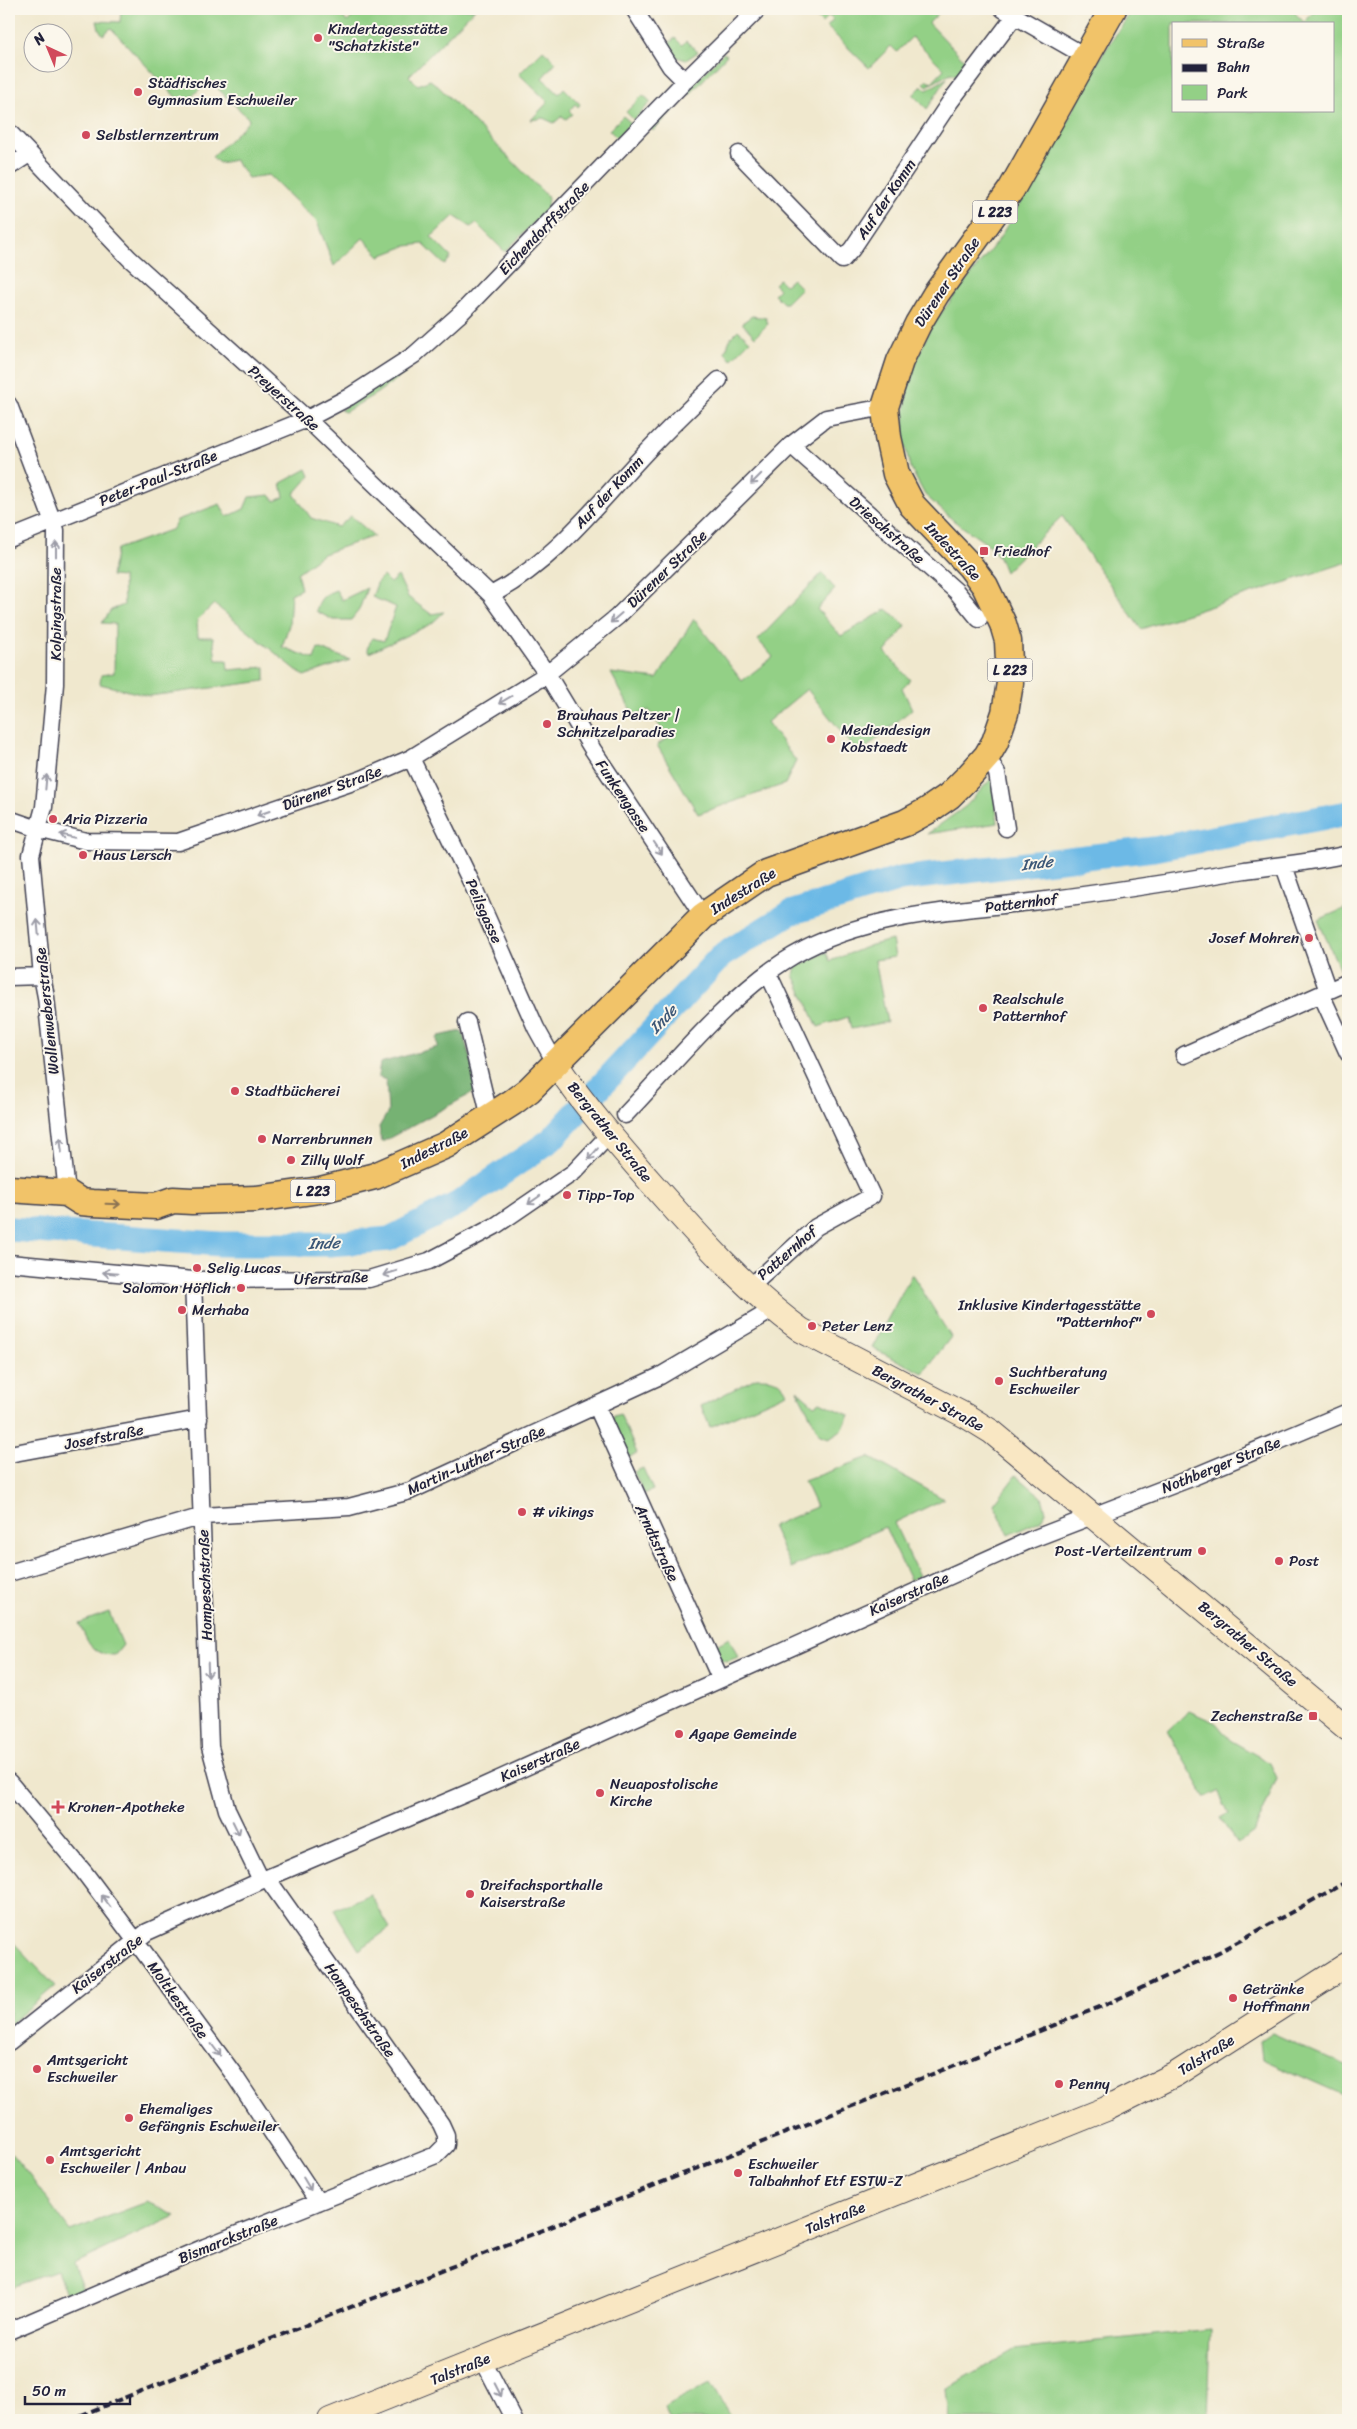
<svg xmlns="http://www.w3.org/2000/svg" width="1357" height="2429" font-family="Sriracha,sans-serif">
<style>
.green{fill:#93d086;stroke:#5a7960;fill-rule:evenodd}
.forest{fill:#76b273;stroke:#4c6a57}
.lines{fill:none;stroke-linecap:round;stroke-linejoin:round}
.river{stroke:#6cb9e6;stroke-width:25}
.street-casing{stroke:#414051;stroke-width:19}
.secondary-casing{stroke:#414051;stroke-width:26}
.primary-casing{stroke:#414051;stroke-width:29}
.street{stroke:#fff;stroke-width:16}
.secondary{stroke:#f9e7c3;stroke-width:24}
.primary{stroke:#f1c369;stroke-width:26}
.rail{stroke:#22223b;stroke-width:4;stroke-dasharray:8 4;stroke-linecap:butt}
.oneway{stroke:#9c9ca7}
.oneway2{stroke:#8a7252}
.poi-dot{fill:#d1495b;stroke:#fbf7ec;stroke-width:2}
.labels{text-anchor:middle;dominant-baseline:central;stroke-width:4;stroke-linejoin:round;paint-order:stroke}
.shield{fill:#fbf7ec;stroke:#636270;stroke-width:1}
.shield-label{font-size:14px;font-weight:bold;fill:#22223b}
.poi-label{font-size:15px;fill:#22223b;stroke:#fbf7ec;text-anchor:start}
.street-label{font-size:15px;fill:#22223b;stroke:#fbf7ec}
.water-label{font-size:16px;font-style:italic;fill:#3c5777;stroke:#fbf7ec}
</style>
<rect width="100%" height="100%" fill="#fbf7ec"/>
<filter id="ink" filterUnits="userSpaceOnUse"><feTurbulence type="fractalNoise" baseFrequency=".02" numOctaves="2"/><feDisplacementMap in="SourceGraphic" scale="10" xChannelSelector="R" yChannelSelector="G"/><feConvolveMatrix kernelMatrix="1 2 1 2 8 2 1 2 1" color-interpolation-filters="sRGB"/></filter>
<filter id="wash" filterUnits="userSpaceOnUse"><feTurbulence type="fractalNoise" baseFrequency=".0096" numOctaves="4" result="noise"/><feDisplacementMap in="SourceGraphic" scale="20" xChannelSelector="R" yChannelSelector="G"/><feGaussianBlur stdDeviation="1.12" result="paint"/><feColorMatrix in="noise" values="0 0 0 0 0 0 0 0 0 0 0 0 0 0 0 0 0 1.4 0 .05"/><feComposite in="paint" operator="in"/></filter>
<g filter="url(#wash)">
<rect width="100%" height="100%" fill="#f0e8ce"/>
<path class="green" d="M 121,9 L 337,9 L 347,22 L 362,9 L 475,9 L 409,76 L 418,85 L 430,80 L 438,86 L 548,197 L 547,209 L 505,252 L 476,223 L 471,227 L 454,216 L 431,237 L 451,257 L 445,265 L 423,244 L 406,246 L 380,256 L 363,238 L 334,266 L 317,222 L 269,175 L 248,178 L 235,160 L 219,163 L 212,157 L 249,121 L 248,118 L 209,80 L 183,105 L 111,28 L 103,35 L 99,29 L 97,21 L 120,22 Z
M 808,9 L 889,9 L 893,12 L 896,9 L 943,9 L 929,23 L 971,67 L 963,78 L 951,73 L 927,86 L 924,83 L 927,80 L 931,83 L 944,69 L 912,37 L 897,52 L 891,46 L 869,68 L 827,27 L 833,20 L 829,16 L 822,23 Z
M 1133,9 L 1291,9 L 1304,22 L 1318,9 L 1348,9 L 1348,562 L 1141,629 L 1062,516 L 1005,572 L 999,557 L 990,546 L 954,521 L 925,495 L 910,467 L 903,436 L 908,381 L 931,326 L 999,239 L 1063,131 L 1093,69 ZM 1173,24 L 1333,24 L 1333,111 L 1173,111 Z
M 675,38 L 682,45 L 686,41 L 698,52 L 686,60 L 674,56 L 667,45 Z
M 543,50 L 556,62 L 542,78 L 559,94 L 564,88 L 580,104 L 578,107 L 575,104 L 569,111 L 572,114 L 566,119 L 562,116 L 554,123 L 543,118 L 531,120 L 548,102 L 519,74 Z
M 723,53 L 727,55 L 689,95 L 686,92 Z
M 947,78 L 927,109 L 913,95 L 922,86 L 927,90 Z
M 643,95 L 651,102 L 634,120 L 626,112 Z
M 683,95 L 685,98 L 653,131 L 650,128 Z
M 623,116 L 631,123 L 617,138 L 609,130 Z
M 779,279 L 785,285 L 792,279 L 801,288 L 786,303 L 783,303 L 774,294 L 779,289 L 774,284 Z
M 752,316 L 766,318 L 768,324 L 755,337 L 742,323 Z
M 738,330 L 750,341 L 731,360 L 725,352 L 731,337 Z
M 404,369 L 408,371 L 377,393 L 345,412 L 340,410 Z
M 307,469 L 310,476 L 294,494 L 311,518 L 338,527 L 351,516 L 374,536 L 323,554 L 297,573 L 301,589 L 291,594 L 289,625 L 282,647 L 314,659 L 318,648 L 350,660 L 304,676 L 214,604 L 197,620 L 198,637 L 213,637 L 216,660 L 227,660 L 228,670 L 265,667 L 265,681 L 149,696 L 100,684 L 101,675 L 114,673 L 115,624 L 102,623 L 111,610 L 124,605 L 123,577 L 111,576 L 117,549 L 173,529 L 177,520 L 220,504 L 227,517 L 244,509 L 249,497 L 270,495 L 275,501 L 284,497 L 281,483 Z
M 822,573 L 835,589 L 817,609 L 841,636 L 887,609 L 906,626 L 885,652 L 910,680 L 902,688 L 912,709 L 859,754 L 807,689 L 767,722 L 796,761 L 785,784 L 698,814 L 657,745 L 668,738 L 649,710 L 634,716 L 611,673 L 657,679 L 694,619 L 742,681 L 773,657 L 758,640 Z
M 383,576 L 390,583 L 398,576 L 408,597 L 431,614 L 444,612 L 431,624 L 369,653 L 367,649 L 372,638 L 384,641 L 396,607 L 372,597 L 378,581 Z
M 367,588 L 359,610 L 351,620 L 333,620 L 316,611 C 320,598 323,595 336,590 L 342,600 Z
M 992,778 L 998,823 L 927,834 L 966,806 Z
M 1348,907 L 1348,972 L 1347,972 L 1340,970 L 1318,920 Z
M 892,940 L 895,957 L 875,960 L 887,1022 L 851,1029 L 848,1017 L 818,1027 L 794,975 L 796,967 L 826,952 L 830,961 L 872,945 Z
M 912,1274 L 951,1337 L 923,1373 L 872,1348 Z
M 756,1378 C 770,1378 781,1378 787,1393 L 710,1427 L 701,1406 Z
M 797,1390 L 814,1405 L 820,1402 L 849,1415 L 843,1429 L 829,1438 L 820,1435 Z
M 620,1414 L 637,1453 L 629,1457 L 612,1420 L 614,1416 Z
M 869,1457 L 944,1499 L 894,1523 L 919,1576 L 910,1580 L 885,1527 L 791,1568 L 772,1526 L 816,1507 L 804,1481 Z
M 643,1468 L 653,1490 L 644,1494 L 634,1472 Z
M 1016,1475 L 1042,1497 L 1046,1512 L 1040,1521 L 1009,1535 L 994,1504 Z
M 109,1612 L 123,1645 L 115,1655 C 90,1655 88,1642 79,1623 Z
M 729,1638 L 738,1657 L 728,1661 L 721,1660 L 713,1647 Z
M 1189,1711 L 1216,1723 L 1230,1740 L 1270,1763 L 1277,1778 L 1255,1831 L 1237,1844 L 1220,1818 L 1229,1813 L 1218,1792 L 1206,1798 L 1167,1731 Z
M 370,1894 L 390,1928 L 359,1950 L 334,1910 Z
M 9,1938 L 55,1986 L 9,2025 Z
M 1272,2033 L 1348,2067 L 1348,2097 L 1262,2059 L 1260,2041 Z
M 9,2151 L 29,2175 L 70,2231 L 147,2202 L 176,2216 L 73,2264 L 86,2298 L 70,2305 L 57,2271 L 9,2288 Z
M 1210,2329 L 1207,2420 L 949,2420 L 946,2389 L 1014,2350 Z
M 710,2383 L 732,2420 L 670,2420 L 664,2408 Z"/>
<path class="forest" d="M 462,1031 L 480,1089 L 382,1142 L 379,1127 L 388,1112 L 386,1080 L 378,1077 L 380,1063 L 438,1047 L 437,1038 L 439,1036 Z"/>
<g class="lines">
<path class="river" d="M 9,1229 L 220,1244 L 330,1244 L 389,1239 L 459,1203 L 551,1140 L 721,956 L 790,913 L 900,879 L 1154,849 L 1348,813"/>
</g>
</g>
<g filter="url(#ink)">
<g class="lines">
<defs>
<path id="street" d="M 634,9 L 670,66 L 685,81
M 1003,9 L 1085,56
M 9,132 L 129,258 L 307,419 L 491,595 L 547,674 L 593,750 L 703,916
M 739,154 L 842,260 L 852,249 L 950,102 L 1014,17
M 9,167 L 29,154
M 9,405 L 56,530 L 55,684 L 44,807 L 31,855 L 42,976 L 46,997 L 67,1193
M 791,445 L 956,591 L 979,619
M 9,539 L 307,419 L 349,397 L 414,355 L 460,314 L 685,81 L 758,9
M 491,595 C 557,560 600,500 651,447 C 673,424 696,402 719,380
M 987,756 L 997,773 L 1006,828
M 411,758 L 474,888 L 536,1028 L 556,1064
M 9,819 L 38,829 L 86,841 L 178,842 L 362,779 L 411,758 L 547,674 L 617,617 L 791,445 L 826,418 L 885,407
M 1284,866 L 1328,991
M 9,977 L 42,976
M 1321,994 L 1348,1053
M 467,1022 L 490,1118
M 1184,1055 L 1348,982
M 625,1115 C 673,1065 725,1000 783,962 C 856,914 947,912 1031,902 C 1102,893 1174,882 1245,870 C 1280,865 1314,862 1348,854
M 9,1263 L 193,1280 L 369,1279 L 429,1261 L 495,1226 L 574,1172 L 609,1135
M 193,1280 L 210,1747 L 227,1810 L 261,1880
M 750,1287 L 816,1227 L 872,1196 L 768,973
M 597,1407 L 720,1678
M 9,1454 L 199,1419
M 9,1573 L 203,1516 L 349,1507 L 410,1491 L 660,1376 L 774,1309
M 9,1782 L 84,1872 L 135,1940 L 232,2072 L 318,2202
M 9,2042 L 147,1932 L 267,1878 L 479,1788 L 1030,1540 L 1186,1480 L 1348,1412
M 9,2331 L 205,2247 L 436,2155 L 446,2145 L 446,2135 L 441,2124 L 267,1878
M 483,2360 L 514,2420"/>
<path id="secondary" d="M 556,1064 C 586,1108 620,1147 654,1186 C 699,1237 746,1290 801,1330 L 966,1416 L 992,1432 L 1348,1729
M 330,2420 L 1106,2109 L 1176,2074 L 1348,1964"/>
<path id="primary" d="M 9,1189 L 67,1193 L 81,1202 L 92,1203 L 156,1206 L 173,1200 L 192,1201 L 256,1199 L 320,1190 L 375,1176 L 446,1145 L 513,1102 L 529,1090 L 703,916 L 766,873 L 905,823 L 927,811 L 949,796 L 970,775 L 987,756 L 995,742 L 1005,713 L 1010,683 L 1008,641 L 1003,624 L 985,586 L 970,566 L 912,505 L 896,474 L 888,437 L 885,407 L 900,361 L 918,324 L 936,294 L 1011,190 L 1113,9"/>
</defs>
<use href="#street" class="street-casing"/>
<use href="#secondary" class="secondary-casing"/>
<use href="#primary" class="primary-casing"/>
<use href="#street" class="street"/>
<use href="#secondary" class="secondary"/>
<use href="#primary" class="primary"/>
<path class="rail" d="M 69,2420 L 1107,2004 L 1221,1951 L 1348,1881"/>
</g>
<defs><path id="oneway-shaft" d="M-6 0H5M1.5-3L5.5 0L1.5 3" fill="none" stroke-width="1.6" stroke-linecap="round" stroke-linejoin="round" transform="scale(1.25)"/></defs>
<g class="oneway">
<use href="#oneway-shaft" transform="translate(756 479) rotate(135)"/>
<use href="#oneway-shaft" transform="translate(56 549) rotate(-90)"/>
<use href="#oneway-shaft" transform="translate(616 618) rotate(139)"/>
<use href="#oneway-shaft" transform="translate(505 700) rotate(149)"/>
<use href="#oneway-shaft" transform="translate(46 782) rotate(-85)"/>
<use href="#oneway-shaft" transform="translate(264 813) rotate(161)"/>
<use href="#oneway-shaft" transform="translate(67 836) rotate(-167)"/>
<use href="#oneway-shaft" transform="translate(658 848) rotate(56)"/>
<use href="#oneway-shaft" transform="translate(38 927) rotate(-95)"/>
<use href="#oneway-shaft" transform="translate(61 1145) rotate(-96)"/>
<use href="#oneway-shaft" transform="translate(593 1154) rotate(131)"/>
<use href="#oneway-shaft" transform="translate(534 1200) rotate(145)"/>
<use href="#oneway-shaft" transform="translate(110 1273) rotate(-175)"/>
<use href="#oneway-shaft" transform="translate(390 1273) rotate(163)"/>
<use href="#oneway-shaft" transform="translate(208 1670) rotate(88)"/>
<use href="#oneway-shaft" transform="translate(236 1828) rotate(64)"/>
<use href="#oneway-shaft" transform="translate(106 1901) rotate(-127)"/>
<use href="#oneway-shaft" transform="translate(216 2050) rotate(53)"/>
<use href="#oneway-shaft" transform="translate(307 2184) rotate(59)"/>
<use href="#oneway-shaft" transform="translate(498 2390) rotate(63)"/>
</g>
<use class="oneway2" href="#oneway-shaft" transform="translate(113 1204) rotate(2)"/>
</g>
<g class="poi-dot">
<circle cx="318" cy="38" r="5"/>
<circle cx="138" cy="92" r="5"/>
<circle cx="86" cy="135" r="5"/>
<rect x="979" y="546" width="10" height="10" rx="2.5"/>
<circle cx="547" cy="724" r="5"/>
<circle cx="831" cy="739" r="5"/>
<circle cx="53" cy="819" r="5"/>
<circle cx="83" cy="855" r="5"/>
<circle cx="1309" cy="938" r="5"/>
<circle cx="983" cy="1008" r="5"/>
<circle cx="235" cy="1091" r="5"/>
<circle cx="262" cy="1139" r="5"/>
<circle cx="291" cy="1160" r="5"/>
<circle cx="567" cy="1195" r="5"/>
<circle cx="197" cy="1268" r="5"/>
<circle cx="241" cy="1288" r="5"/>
<circle cx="182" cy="1310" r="5"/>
<circle cx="1151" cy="1314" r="5"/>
<circle cx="812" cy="1326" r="5"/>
<circle cx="999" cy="1381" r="5"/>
<circle cx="522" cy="1512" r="5"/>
<circle cx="1202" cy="1551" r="5"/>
<circle cx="1279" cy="1561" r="5"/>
<rect x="1308" y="1711" width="10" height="10" rx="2.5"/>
<circle cx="679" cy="1734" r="5"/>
<circle cx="600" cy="1793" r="5"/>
<path d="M55.5 1799.5h5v5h5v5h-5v5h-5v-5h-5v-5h5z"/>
<circle cx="470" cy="1894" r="5"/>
<circle cx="1233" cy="1998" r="5"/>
<circle cx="37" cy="2069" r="5"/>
<circle cx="1059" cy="2084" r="5"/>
<circle cx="129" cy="2118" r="5"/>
<circle cx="50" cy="2160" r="5"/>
<circle cx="738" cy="2173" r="5"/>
</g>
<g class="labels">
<g class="shield">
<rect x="972.5" y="200.5" width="45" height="23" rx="4"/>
<rect x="987.5" y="658.5" width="45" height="23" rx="4"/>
<rect x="290.5" y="1179.5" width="45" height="23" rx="4"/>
</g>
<g class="shield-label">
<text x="995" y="212">L 223</text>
<text x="1010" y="670">L 223</text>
<text x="313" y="1191">L 223</text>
</g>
<g class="poi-label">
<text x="328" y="29">Kindertagesstätte<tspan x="328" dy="17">"Schatzkiste"</tspan></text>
<text x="148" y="83">Städtisches<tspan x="148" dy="17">Gymnasium Eschweiler</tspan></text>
<text x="96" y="135">Selbstlernzentrum</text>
<text x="994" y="551">Friedhof</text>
<text x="557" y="715">Brauhaus Peltzer |<tspan x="557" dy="17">Schnitzelparadies</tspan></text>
<text x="841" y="730">Mediendesign<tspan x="841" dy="17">Kobstaedt</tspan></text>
<text x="63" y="819">Aria Pizzeria</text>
<text x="93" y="855">Haus Lersch</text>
<text x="1299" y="938" text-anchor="end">Josef Mohren</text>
<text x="993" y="999">Realschule<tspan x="993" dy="17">Patternhof</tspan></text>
<text x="245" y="1091">Stadtbücherei</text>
<text x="272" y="1139">Narrenbrunnen</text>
<text x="301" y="1160">Zilly Wolf</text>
<text x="577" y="1195">Tipp-Top</text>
<text x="207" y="1268">Selig Lucas</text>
<text x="231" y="1288" text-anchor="end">Salomon Höflich</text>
<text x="1141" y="1305" text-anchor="end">Inklusive Kindertagesstätte<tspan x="1141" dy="17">"Patternhof"</tspan></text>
<text x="192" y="1310">Merhaba</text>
<text x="822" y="1326">Peter Lenz</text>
<text x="1009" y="1372">Suchtberatung<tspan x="1009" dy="17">Eschweiler</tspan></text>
<text x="532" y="1512"># vikings</text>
<text x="1192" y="1551" text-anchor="end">Post-Verteilzentrum</text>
<text x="1289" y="1561">Post</text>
<text x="1303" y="1716" text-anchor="end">Zechenstraße</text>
<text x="689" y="1734">Agape Gemeinde</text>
<text x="610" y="1784">Neuapostolische<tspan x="610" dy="17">Kirche</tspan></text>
<text x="68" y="1807">Kronen-Apotheke</text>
<text x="480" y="1885">Dreifachsporthalle<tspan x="480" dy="17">Kaiserstraße</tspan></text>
<text x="1243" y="1989">Getränke<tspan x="1243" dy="17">Hoffmann</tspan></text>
<text x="47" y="2060">Amtsgericht<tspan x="47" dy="17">Eschweiler</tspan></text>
<text x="1069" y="2084">Penny</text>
<text x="139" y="2109">Ehemaliges<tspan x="139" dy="17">Gefängnis Eschweiler</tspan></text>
<text x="60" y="2151">Amtsgericht<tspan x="60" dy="17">Eschweiler | Anbau</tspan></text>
<text x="748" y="2164">Eschweiler<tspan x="748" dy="17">Talbahnhof Etf ESTW-Z</tspan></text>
</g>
<g class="street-label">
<text transform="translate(886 199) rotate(-56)">Auf der Komm</text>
<text transform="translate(544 228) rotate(-46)">Eichendorffstraße</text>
<text transform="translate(947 282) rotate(-56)">Dürener Straße</text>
<text transform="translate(284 398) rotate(42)">Preyerstraße</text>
<text transform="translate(158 478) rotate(-22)">Peter-Paul-Straße</text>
<text transform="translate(609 492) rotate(-47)">Auf der Komm</text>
<text transform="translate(887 530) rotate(41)">Drieschstraße</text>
<text transform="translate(953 551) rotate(47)">Indestraße</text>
<text transform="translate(667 569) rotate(-44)">Dürener Straße</text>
<text transform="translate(56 614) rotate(-90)">Kolpingstraße</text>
<text transform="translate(332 788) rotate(-20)">Dürener Straße</text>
<text transform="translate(623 796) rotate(56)">Funkengasse</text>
<text transform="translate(743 891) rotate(-32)">Indestraße</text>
<text transform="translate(1021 903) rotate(-7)">Patternhof</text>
<text transform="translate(484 911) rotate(66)">Peilsgasse</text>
<text transform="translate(47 1011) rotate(-96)">Wollenweberstraße</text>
<text transform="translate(610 1132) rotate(51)">Bergrather Straße</text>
<text transform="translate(434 1148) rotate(-27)">Indestraße</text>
<text transform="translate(787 1253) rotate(-41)">Patternhof</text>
<text transform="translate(331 1278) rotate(-2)">Uferstraße</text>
<text transform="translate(928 1398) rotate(28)">Bergrather Straße</text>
<text transform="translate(104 1437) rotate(-11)">Josefstraße</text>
<text transform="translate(476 1460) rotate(-24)">Martin-Luther-Straße</text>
<text transform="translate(1221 1465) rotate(-22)">Nothberger Straße</text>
<text transform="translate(657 1543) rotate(65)">Arndtstraße</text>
<text transform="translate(205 1585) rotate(-92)">Hompeschstraße</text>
<text transform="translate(909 1594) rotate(-24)">Kaiserstraße</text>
<text transform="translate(1248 1644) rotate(40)">Bergrather Straße</text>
<text transform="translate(540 1760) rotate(-24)">Kaiserstraße</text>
<text transform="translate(107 1964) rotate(-38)">Kaiserstraße</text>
<text transform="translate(178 2000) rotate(54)">Moltkestraße</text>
<text transform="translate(360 2010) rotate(55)">Hompeschstraße</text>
<text transform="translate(1206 2055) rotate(-32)">Talstraße</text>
<text transform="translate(835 2218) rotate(-22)">Talstraße</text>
<text transform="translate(228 2239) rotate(-22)">Bismarckstraße</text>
<text transform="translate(460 2369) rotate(-22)">Talstraße</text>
</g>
<g class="water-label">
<text transform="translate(1037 863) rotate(-7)">Inde</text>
<text transform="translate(663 1019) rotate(-47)">Inde</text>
<text transform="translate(324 1243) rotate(-2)">Inde</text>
</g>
</g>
<rect width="1357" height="2429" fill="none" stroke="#fbf7ec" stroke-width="30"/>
<rect x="1172" y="22" width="162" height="90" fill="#fbf7ec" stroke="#a4a2a5"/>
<rect x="1182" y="39" width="25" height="8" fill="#f1c369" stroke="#a4a2a5"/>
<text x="1217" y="48" font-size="15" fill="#22223b">Straße</text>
<rect x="1182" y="64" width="25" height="8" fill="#22223b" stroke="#a4a2a5"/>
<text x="1217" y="72" font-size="15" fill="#22223b">Bahn</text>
<rect x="1182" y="85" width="25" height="15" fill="#93d086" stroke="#a4a2a5"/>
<text x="1217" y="98" font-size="15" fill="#22223b">Park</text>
<g transform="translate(48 48) rotate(316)"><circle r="24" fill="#fbf7ec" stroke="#a4a2a5"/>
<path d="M0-4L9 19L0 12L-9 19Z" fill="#d1495b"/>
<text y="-8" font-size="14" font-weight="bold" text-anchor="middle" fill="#22223b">N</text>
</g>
<path d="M25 2396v8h105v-8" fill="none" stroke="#22223b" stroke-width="2.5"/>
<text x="32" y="2396" font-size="15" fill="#22223b" stroke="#fbf7ec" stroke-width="4" paint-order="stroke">50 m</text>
</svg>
